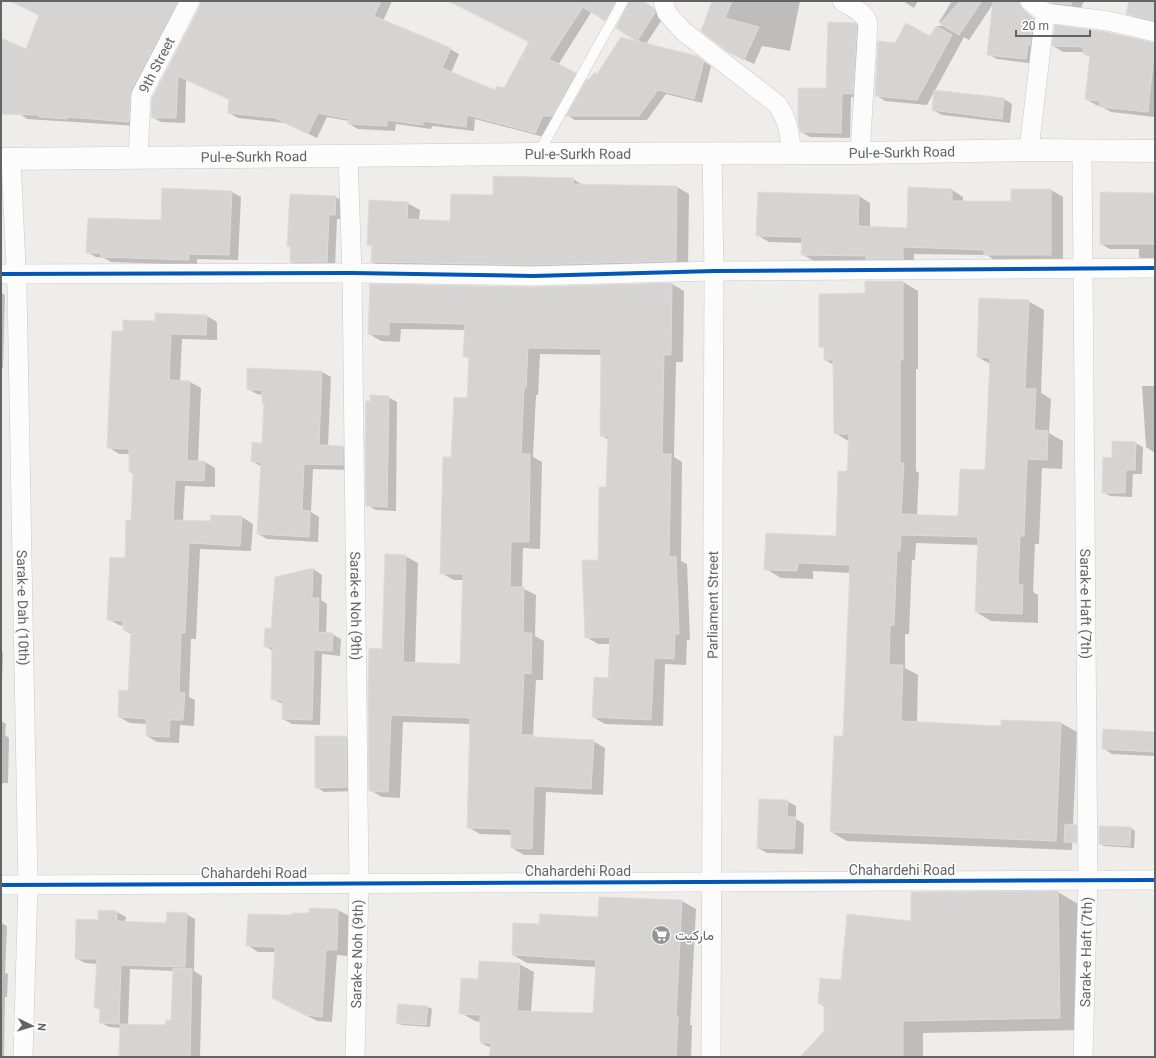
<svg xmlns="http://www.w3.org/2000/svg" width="1156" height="1058" font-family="Roboto,Vazirmatn,sans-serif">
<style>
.shadow{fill:#0003;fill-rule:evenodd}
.building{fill:#d5d4d3;stroke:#dedcd9}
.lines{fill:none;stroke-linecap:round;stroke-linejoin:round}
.lane-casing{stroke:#c9cac9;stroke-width:11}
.street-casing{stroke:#c9cac9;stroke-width:20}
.secondary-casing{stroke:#c9cac9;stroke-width:23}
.lane{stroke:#fdfcfc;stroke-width:10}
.street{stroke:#fdfcfc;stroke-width:19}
.secondary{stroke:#fdfcfc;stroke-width:22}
.cycleway-casing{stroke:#fff;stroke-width:6}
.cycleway{stroke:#0057b8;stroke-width:4}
.labels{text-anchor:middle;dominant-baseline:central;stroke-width:3;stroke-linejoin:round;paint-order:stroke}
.street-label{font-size:14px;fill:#606467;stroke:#fff}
.poi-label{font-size:14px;fill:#606467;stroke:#fff;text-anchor:start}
</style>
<rect width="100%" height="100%" fill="#efedea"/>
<path class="shadow" d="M 19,1 L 189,1 L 137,126 L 27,119 L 1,101 L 1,40 L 27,50 L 40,16 L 26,9 Z
M 202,1 L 392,1 L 383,21 L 450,49 L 459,54 L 451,73 L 495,92 L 504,89 L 530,42 L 453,1 L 628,1 L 626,3 L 614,25 L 592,11 L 558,65 L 584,79 L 544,137 L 475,119 L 474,131 L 432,126 L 431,129 L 396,124 L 395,131 L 358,129 L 349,124 L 349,121 L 327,117 L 317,138 L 285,123 L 238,118 L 229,113 L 230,100 L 186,80 L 185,123 L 161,122 L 152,117 Z
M 637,1 L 642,1 L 646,4 L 662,14 L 663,18 L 646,44 L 697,57 L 711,66 L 702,103 L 666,94 L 647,120 L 575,120 L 568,116 L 598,75 L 641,42 L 617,27 Z
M 713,1 L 800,1 L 790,51 L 762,46 L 754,64 L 739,57 Z
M 903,1 L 918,1 L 914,8 Z
M 952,1 L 995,1 L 969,40 L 964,37 L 927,105 L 885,101 L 876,95 L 896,44 L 931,38 L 937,26 L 946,26 L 939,22 Z
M 1049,1 L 1084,1 L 1080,10 L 1060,8 Z
M 1130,1 L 1155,1 L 1155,23 L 1137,19 L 1127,13 Z
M 1030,16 L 1038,21 L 1035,64 L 997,59 L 988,54 Z
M 855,24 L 865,29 L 861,98 L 851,97 L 850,138 L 810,137 L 801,132 L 827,89 Z
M 1152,44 L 1155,44 L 1155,117 L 1111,112 L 1100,106 L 1096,105 L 1086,99 L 1091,57 L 1084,54 L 1084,52 L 1063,52 L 1053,46 Z
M 1004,99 L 1012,104 L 1010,123 L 942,115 L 933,110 Z
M 573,179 L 585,186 L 677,187 L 689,194 L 688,268 L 385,269 L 372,262 L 373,247 L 368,245 L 407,203 L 420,210 L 419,220 L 451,222 L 494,196 Z
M 952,190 L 963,197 L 963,202 L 1012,202 L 1051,190 L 1063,197 L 1063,261 L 996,261 L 987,255 L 914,254 L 914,265 L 814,261 L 802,254 L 803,243 L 769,242 L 757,235 L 859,196 L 870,203 L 870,228 L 908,229 Z
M 232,192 L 241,197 L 238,260 L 197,259 L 197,265 L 111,262 L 104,258 L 96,257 L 87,252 Z
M 1155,194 L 1155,262 L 1148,262 L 1139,257 L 1139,249 L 1110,249 L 1101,244 Z
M 335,197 L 343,201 L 343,219 L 337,219 L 335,266 L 299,266 L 291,262 L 291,247 L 288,245 Z
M 903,282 L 918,291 L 918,369 L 916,369 L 916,471 L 919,473 L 917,515 L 959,517 L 986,471 L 990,364 L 978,357 L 1028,301 L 1044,310 L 1041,393 L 1051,399 L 1049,433 L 1063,441 L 1062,469 L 1042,468 L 1039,544 L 1035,544 L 1033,592 L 1038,595 L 1038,623 L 991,621 L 976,612 L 978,545 L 916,543 L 915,560 L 912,560 L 909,634 L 905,634 L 905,668 L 918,675 L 917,723 L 1002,727 L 1002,721 L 1061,723 L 1077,732 L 1072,850 L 847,841 L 831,832 L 844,737 L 851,573 L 813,571 L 813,579 L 781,578 L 766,569 L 837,537 L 848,472 L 850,442 L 835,433 L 834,365 L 825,360 L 825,349 L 820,346 L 866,293 Z
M 672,284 L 684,291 L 683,362 L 676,362 L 674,457 L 682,462 L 681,561 L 687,564 L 690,640 L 687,640 L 686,665 L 665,664 L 663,726 L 605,724 L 593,717 L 609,679 L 610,644 L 598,644 L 586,637 L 599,561 L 607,488 L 609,440 L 601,435 L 602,355 L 540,354 L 538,395 L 536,395 L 533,457 L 542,462 L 540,549 L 523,548 L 522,588 L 536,595 L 535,636 L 544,641 L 543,680 L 536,680 L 533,736 L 537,738 L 593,741 L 605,748 L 603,795 L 546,792 L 544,855 L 524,855 L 512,848 L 512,835 L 480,834 L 468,827 L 471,724 L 403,722 L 400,798 L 382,797 L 370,790 L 383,650 L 405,556 L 418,563 L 415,664 L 461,665 L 464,580 L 454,580 L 441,573 L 452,458 L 468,399 L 470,359 L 464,356 L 465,330 L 401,329 L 400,342 L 381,341 L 369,334 L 371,285 L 533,288 Z
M 1,293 L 5,295 L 3,368 L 1,368 L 1,373 Z
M 207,316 L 217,322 L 217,340 L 182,339 L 180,382 L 190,382 L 201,388 L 198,462 L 205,462 L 215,468 L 215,487 L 185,486 L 183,521 L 211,522 L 212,516 L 242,517 L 253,524 L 251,551 L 200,549 L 196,639 L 191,639 L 189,697 L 195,700 L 194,726 L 180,725 L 179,743 L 157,742 L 147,736 L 147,724 L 130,723 L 119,717 L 129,692 L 131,634 L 124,630 L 124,626 L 119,625 L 108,619 L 126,559 L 131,521 L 134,474 L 130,472 L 130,454 L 119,454 L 108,447 L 124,332 L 156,322 Z
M 248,369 L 322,372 L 331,377 L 328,446 L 343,447 L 352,452 L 352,470 L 313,469 L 311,512 L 319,517 L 318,542 L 267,539 L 258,534 L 262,467 L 252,461 L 263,444 L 265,403 L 263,402 L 263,395 L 257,394 L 248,389 Z
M 1142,386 L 1155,386 L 1155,453 L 1146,447 Z
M 388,397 L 397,402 L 396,511 L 376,510 L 367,505 L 371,402 Z
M 1135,443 L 1143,447 L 1142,474 L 1133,474 L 1132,497 L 1110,496 L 1103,492 L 1113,459 Z
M 313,569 L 322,575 L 321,600 L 327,604 L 326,633 L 332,634 L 341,639 L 340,656 L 322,654 L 320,725 L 292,724 L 283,719 L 283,704 L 272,699 L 273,651 L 265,646 L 272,630 Z
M 1,652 L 3,653 L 2,682 L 1,682 Z
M 1,721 L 6,724 L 5,735 L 9,738 L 8,783 L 1,783 Z
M 1103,730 L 1155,733 L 1155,756 L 1112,754 L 1103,748 Z
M 316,737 L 346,737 L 353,741 L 354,791 L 324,792 L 316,787 Z
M 787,801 L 796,806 L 796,819 L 804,824 L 803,854 L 767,853 L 758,848 Z
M 1131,828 L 1135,831 L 1134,848 L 1104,846 L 1100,844 Z
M 1058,892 L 1078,904 L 1081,1030 L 923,1033 L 923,1057 L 803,1057 L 825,1031 L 825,1007 L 819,1003 L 842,981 L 912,922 Z
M 600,898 L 682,901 L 696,909 L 690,1025 L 692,1025 L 691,1057 L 490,1057 L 491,1048 L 481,1043 L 481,1022 L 475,1021 L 461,1013 L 479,980 L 519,964 L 534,972 L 531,1012 L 594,1014 L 596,967 L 527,963 L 513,955 L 540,925 L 599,918 Z
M 338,910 L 349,916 L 348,956 L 337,955 L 332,1022 L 317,1021 L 284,1004 L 276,952 L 258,952 L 247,945 L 293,916 Z
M 117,912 L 126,917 L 125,922 L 167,924 L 186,914 L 195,919 L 194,971 L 202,976 L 200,1057 L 120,1057 L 121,1028 L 109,1027 L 100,1022 L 101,1010 L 95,1007 L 98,964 L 85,963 L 76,958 L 99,921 ZM 130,969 L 174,971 L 172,1022 L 166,1027 L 128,1025 Z
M 1,923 L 7,926 L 5,973 L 8,974 L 7,997 L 5,997 L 4,1057 L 1,1057 Z
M 428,1007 L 432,1009 L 430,1027 L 402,1025 L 397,1023 Z"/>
<path class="building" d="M 10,1 L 178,1 L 131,90 L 129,122 L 67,117 L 67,119 L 39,117 L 39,115 L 1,114 L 1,38 L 26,49 L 39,15 Z
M 201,1 L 381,1 L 374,16 L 451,48 L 442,68 L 495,90 L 497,86 L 504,88 L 529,42 L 448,1 L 616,1 L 605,21 L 583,7 L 549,59 L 576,73 L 552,116 L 543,116 L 535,133 L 467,115 L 466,127 L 423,121 L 423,125 L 387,120 L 387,126 L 348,124 L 348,119 L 318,113 L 308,134 L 275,118 L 228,113 L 229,99 L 178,76 L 176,118 L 151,118 L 152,98 L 200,6 Z
M 629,1 L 643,1 L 654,8 L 655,13 L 637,41 L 697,56 L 704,61 L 694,99 L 658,90 L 639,116 L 566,116 L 587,79 L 588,80 L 595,72 L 597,74 L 621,37 L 636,41 L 616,28 Z
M 712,1 L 732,1 L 725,18 L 759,27 L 744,60 L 728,52 L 701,31 Z
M 960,1 L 982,1 L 959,35 L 940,24 Z
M 993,1 L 1019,1 L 1020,5 L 1023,9 L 1033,18 L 1030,45 L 1028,45 L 1026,59 L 987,55 Z
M 1048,1 L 1072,1 L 1071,5 L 1049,2 Z
M 1129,1 L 1155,1 L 1155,21 L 1126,14 Z
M 828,22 L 856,23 L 857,25 L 853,94 L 842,93 L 841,133 L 800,132 L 798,122 L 798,88 L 826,88 Z
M 906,23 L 930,36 L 936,26 L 952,35 L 917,100 L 875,96 L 878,41 L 895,43 Z
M 1055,25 L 1106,32 L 1155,43 L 1148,112 L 1099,107 L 1100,101 L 1085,100 L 1090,54 L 1083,54 L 1083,47 L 1052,46 Z
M 934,90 L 1004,98 L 1002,119 L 932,110 Z
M 493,176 L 574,178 L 573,184 L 677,186 L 676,261 L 533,265 L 371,262 L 372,245 L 367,245 L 369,200 L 408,202 L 407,219 L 450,221 L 451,194 L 493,195 Z
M 908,187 L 952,189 L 952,201 L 1011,201 L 1011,189 L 1051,189 L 1051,255 L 984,255 L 984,250 L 903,247 L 903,259 L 866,259 L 866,256 L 801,255 L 802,237 L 756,236 L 758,192 L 859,195 L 858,226 L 907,228 Z
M 162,188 L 232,191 L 229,255 L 189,254 L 189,260 L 101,257 L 101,253 L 86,253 L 88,218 L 161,220 Z
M 1100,192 L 1155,193 L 1155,244 L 1100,244 Z
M 290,194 L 336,196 L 335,215 L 329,215 L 327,262 L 290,262 L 290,246 L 287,246 Z
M 865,281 L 903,281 L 903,360 L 900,360 L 900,463 L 904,463 L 901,514 L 958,516 L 960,469 L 985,470 L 990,358 L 977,357 L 979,298 L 1029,300 L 1025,389 L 1036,389 L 1034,430 L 1048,431 L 1047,460 L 1027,459 L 1024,536 L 1020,536 L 1018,585 L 1023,585 L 1022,614 L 975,612 L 978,537 L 901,535 L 900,551 L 897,551 L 894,625 L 890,625 L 889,665 L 903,665 L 901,721 L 1001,726 L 1001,720 L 1061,722 L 1056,841 L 830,832 L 834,736 L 843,736 L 850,565 L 798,563 L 797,571 L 764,570 L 766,533 L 836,536 L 838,471 L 847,471 L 849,434 L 834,434 L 833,360 L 824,360 L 824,347 L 819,347 L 819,294 L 865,293 Z
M 672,283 L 671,355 L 664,355 L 662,454 L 671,454 L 669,557 L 676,556 L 679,634 L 675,634 L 674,659 L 654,658 L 651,720 L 592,717 L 594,677 L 608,678 L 610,637 L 585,638 L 582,560 L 598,560 L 599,487 L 606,487 L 608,436 L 600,436 L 601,349 L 528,348 L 526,388 L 524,388 L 521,454 L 530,454 L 529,542 L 511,542 L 510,587 L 524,587 L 523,633 L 532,633 L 531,674 L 524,673 L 521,735 L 534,735 L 534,737 L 594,740 L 591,789 L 534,786 L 532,849 L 511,848 L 511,829 L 467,828 L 470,718 L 391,715 L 388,792 L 369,791 L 368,690 L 369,648 L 382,649 L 385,554 L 406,555 L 403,662 L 460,664 L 463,574 L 440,574 L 443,457 L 451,457 L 454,397 L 467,398 L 469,357 L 463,357 L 465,324 L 389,322 L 389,335 L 368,334 L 370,284 L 533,287 Z
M 155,313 L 207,315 L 206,335 L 171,334 L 169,380 L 190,381 L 187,461 L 205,461 L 204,481 L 175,480 L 173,520 L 210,521 L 211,515 L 242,516 L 240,546 L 189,543 L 185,633 L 181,633 L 179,693 L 185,693 L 183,720 L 170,720 L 169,737 L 146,736 L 146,719 L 118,717 L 119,690 L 128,691 L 131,631 L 123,630 L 123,621 L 107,620 L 110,557 L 125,558 L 126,520 L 131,520 L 133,472 L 129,472 L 129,449 L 107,448 L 112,331 L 123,331 L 123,320 L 155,321 Z
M 247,368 L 322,371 L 319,445 L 343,446 L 343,465 L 304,464 L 302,510 L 310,511 L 309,537 L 257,534 L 261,462 L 251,462 L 252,442 L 262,443 L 264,403 L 262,403 L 262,390 L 247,390 Z
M 370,395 L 389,396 L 387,507 L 366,506 L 365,441 L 366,401 L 370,401 Z
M 1112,441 L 1136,442 L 1135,470 L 1126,470 L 1125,493 L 1102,493 L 1103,457 L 1112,458 Z
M 313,568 L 312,598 L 319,598 L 318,632 L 333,633 L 332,651 L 314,650 L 312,720 L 282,719 L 282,700 L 271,700 L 272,647 L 264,647 L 265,628 L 271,629 L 275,577 Z
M 1103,729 L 1155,732 L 1154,752 L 1102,749 Z
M 315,736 L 346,736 L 347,787 L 315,788 Z
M 759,799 L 788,800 L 787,817 L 796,817 L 794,849 L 757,848 Z
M 1065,824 L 1077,825 L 1077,843 L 1064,842 Z
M 1099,826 L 1131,827 L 1130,846 L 1099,844 Z
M 1058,891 L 1060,1018 L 903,1021 L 903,1057 L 800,1057 L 824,1031 L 824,1004 L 818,1004 L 820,978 L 841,980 L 847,914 L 911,921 L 911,892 Z
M 599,897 L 682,900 L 676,1016 L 678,1016 L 676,1057 L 489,1057 L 491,1043 L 480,1043 L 480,1015 L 459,1014 L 461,978 L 478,979 L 479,961 L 520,963 L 517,1011 L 593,1013 L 596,960 L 512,955 L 513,923 L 539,924 L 540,914 L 598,917 Z
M 309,908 L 338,909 L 337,950 L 326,950 L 322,1017 L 305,1015 L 272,998 L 275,947 L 246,946 L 248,914 L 292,915 L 292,913 L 309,913 Z
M 98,910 L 117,911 L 117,921 L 166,923 L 167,912 L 187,913 L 185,967 L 121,965 L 119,1024 L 99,1023 L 100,1008 L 94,1008 L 97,959 L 75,959 L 76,919 L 98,920 Z
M 173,968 L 192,969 L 190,1057 L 119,1057 L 120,1024 L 166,1025 L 166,1020 L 171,1020 Z
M 398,1004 L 428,1006 L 426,1025 L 396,1023 Z"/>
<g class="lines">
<defs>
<path id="lane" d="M 538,154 L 623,1"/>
<g id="street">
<path d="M 663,1 L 667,13 L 683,31 L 777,104 C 789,121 789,134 792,153"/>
<path d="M 842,1 C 851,7 866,12 868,24 L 860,153"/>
<path d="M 1030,1 L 1045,13 L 1108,21 L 1155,32"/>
<path d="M 1029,150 L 1045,13"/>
<path id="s1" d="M 1082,151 L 1088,880 L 1083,1057"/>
<path id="s2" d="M 348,155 L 352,273 L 359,883 L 355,1057"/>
<path id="s3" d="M 138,158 L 141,95 L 190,1"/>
<path id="s4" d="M 11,159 L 17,288 L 28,884 L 23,1057"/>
<path d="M 1,274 L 352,273 L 533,276 L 714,271 L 1155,268"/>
<path d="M 1,885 L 1155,880"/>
<path id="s5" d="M 711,1057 L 714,271 L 712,154"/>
</g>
<g id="secondary">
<path id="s6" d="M 1,159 L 538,154 L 860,153 L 1029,150 L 1155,151"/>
</g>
</defs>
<use href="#lane" class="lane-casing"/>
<use href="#street" class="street-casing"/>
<use href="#secondary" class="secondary-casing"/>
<use href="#lane" class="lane"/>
<use href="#street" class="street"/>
<use href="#secondary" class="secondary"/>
<defs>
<path id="cycleway" d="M 1,274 L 352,273 L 533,276 L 714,271 L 1155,268
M 1,885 L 1155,880"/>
</defs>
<use href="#cycleway" class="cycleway-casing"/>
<use href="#cycleway" class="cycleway"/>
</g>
<defs>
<symbol id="supermarket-disc" viewBox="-11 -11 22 22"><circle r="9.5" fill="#929495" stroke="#fff"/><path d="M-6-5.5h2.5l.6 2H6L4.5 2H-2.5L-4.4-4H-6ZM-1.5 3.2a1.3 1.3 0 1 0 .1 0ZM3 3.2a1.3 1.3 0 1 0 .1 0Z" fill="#fff"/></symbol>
</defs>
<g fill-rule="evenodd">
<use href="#supermarket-disc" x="650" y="924" width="22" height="22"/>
</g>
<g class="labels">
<g class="street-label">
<text stroke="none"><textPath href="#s3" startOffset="97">9th Street</textPath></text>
<text stroke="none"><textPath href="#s6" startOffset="901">Pul-e-Surkh Road</textPath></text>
<text stroke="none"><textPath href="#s6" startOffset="577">Pul-e-Surkh Road</textPath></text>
<text stroke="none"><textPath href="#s6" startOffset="253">Pul-e-Surkh Road</textPath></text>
<text stroke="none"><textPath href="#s1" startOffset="453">Sarak-e Haft (7th)</textPath></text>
<text stroke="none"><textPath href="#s5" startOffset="452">Parliament Street</textPath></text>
<text stroke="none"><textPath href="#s2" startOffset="451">Sarak-e Noh (9th)</textPath></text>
<text stroke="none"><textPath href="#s4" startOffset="449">Sarak-e Dah (10th)</textPath></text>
<text x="902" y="870">Chahardehi Road</text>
<text x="578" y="871">Chahardehi Road</text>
<text x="254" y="873">Chahardehi Road</text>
<text transform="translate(1086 952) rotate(-89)">Sarak-e Haft (7th)</text>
<text transform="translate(357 954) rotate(-89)">Sarak-e Noh (9th)</text>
</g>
<g class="poi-label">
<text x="675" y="935">مارکیت</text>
</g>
</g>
<rect width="1156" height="1058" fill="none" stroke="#606467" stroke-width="4"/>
<g transform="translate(32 1026) rotate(95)" stroke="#ffffff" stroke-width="3" paint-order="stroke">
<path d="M0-3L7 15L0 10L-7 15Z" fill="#606467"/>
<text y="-6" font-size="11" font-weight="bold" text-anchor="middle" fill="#606467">N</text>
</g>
<path d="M1016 30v6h74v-6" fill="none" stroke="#606467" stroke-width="2"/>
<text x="1022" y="30" font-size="12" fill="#606467" stroke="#ffffff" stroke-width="3" paint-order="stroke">20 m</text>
</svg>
